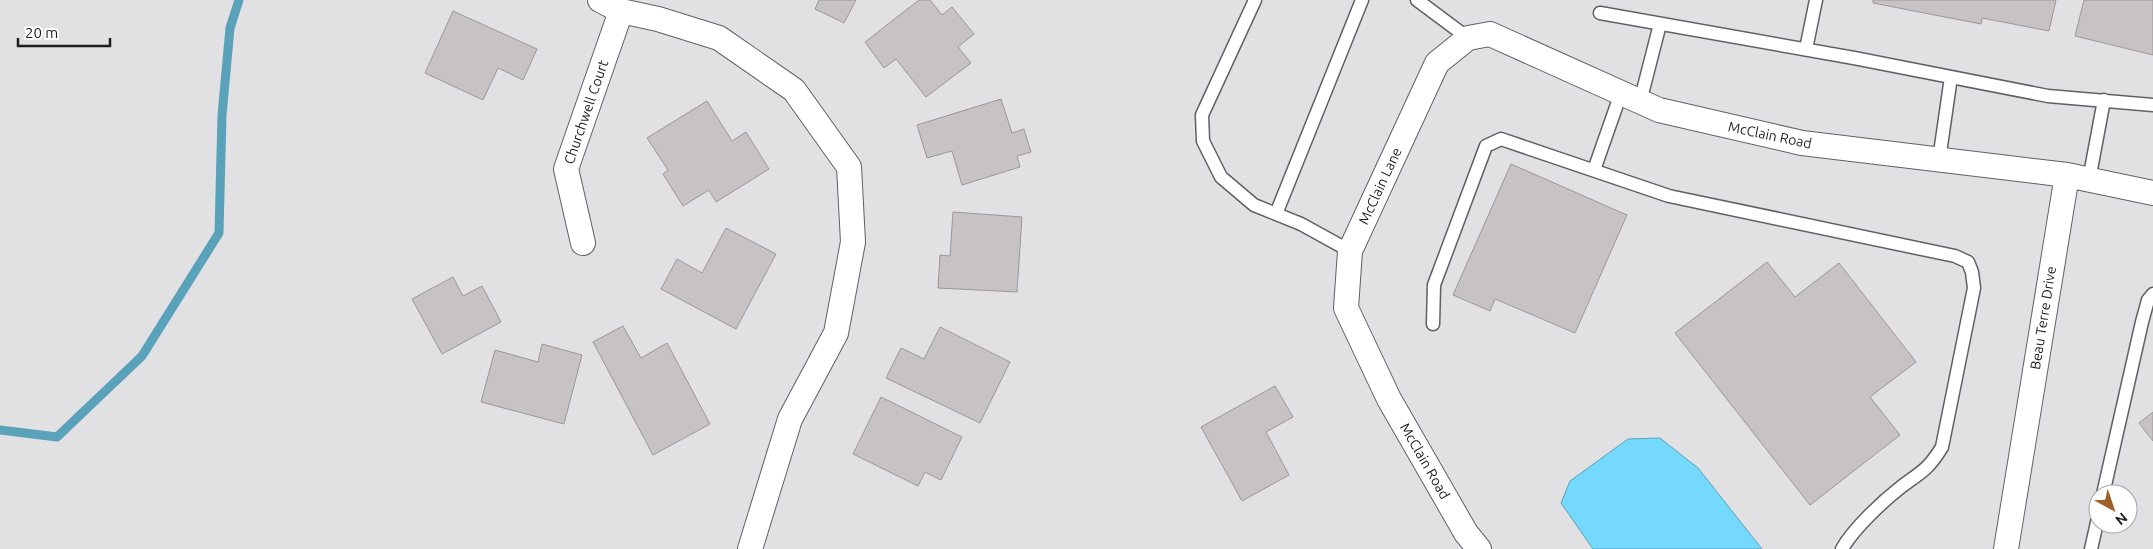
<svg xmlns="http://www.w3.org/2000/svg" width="2153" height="549" font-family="Ubuntu,sans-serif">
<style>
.water{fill:#74d9fd;stroke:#5aa1ba}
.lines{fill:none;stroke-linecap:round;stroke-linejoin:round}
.stream{stroke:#5aa1ba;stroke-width:9}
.building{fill:#c7c3c5;stroke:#9a9798}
.service-casing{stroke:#616164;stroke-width:15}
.minor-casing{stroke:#616164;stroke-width:26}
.service{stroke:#fff;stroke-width:12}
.minor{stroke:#fff;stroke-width:24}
.labels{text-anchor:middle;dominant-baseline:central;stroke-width:4.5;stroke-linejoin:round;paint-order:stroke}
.street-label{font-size:14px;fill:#1e1e1f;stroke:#fff}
</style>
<rect width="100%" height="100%" fill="#e1e1e4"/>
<path class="water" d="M 1660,438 L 1698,468 L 1762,549 L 1593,549 L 1561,503 L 1570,481 L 1628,439 Z"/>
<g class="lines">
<path class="stream" d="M 0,430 L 57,437 L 142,356 L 219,233 L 222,115 L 230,28 L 239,0"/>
</g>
<path class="building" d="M 819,0 L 856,0 L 844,23 L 815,9 Z
M 919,0 L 930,0 L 942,15 L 952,7 L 974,34 L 958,47 L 971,63 L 926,97 L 896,59 L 884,68 L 865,42 Z
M 1873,0 L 2056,0 L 2049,31 L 1982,18 L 1981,24 L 1873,3 Z
M 2084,0 L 2153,0 L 2153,55 L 2075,36 Z
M 453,11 L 537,49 L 523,80 L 498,68 L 483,100 L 425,73 Z
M 1001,99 L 1012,133 L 1024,129 L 1031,152 L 1017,156 L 1020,167 L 962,185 L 952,151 L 927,158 L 917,125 Z
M 707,101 L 732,141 L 746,132 L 769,169 L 716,202 L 709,190 L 683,206 L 663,174 L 668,170 L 647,138 Z
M 1511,164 L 1627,215 L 1575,333 L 1495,299 L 1490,311 L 1453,295 Z
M 953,212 L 1022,217 L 1017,292 L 938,288 L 940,255 L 950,256 Z
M 726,228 L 776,254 L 736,329 L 661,289 L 677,259 L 702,273 Z
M 1767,262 L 1795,297 L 1839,263 L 1916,362 L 1870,397 L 1900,435 L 1810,505 L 1675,333 Z
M 453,277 L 463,296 L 482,286 L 501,322 L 442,354 L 412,299 Z
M 623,326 L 641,358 L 667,343 L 710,424 L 653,455 L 593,342 Z
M 940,327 L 1010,362 L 980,423 L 886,378 L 901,348 L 924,359 Z
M 542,344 L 582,355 L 564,424 L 481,402 L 495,350 L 538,362 Z
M 1275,386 L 1293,417 L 1266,432 L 1289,475 L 1242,501 L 1201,427 Z
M 881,397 L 962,437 L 941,480 L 925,472 L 918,486 L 853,454 Z
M 2153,412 L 2153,441 L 2139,423 Z"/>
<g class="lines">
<defs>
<path id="service" d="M 1255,0 L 1202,115 L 1203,141 L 1221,177 L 1254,205 L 1301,224 L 1350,251
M 1417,0 L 1468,38
M 1600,13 L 1854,58 L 2048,96 L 2153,105
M 1806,49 L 1816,0
M 1640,102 L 1660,24
M 1939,160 L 1951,77
M 1594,170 L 1621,93
M 2089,180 L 2104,100
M 1276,214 L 1362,0
M 1433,324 L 1434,285 L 1486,146 L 1501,139 L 1669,196 L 1955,256 L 1968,262 L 1972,272 L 1974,288 L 1942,447 C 1928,470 1921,472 1901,487 C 1883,501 1853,529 1842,549
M 2103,494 L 2142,322 L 2148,300 L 2153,294
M 2091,549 L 2098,518"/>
<path id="minor" d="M 600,0 L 621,11 L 658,19 L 719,38 L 794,90 L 849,167 L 853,242 L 836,333 L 790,419 L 750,549
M 583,243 L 566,169 L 621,11
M 1479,549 L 1466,533 L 1389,399 L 1346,308 L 1350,251 L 1437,63 L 1468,38 L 1490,34 L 1659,110 L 1802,143 L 2067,175 L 2153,193
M 2006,549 L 2067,175"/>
</defs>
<use href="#service" class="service-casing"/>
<use href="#minor" class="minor-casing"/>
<use href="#service" class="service"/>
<use href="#minor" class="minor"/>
</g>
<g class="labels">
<g class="street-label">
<text transform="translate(586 112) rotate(-71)">Churchwell Court</text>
<text transform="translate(1770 135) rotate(12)">McClain Road</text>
<text transform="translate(1380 186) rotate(-65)">McClain Lane</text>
<text transform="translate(2043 318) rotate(-81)">Beau Terre Drive</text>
<text transform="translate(1425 461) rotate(60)">McClain Road</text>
</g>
</g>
<g transform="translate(2113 509) rotate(140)"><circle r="24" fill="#ffffff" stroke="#a5a5a5"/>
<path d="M0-4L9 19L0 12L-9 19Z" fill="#9f5f29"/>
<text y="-8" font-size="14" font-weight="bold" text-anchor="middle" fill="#1e1e1f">N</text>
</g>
<path d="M18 38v8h92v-8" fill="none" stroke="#1e1e1f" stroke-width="2.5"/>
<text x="25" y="38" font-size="15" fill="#1e1e1f" stroke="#ffffff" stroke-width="4" paint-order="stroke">20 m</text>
</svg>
